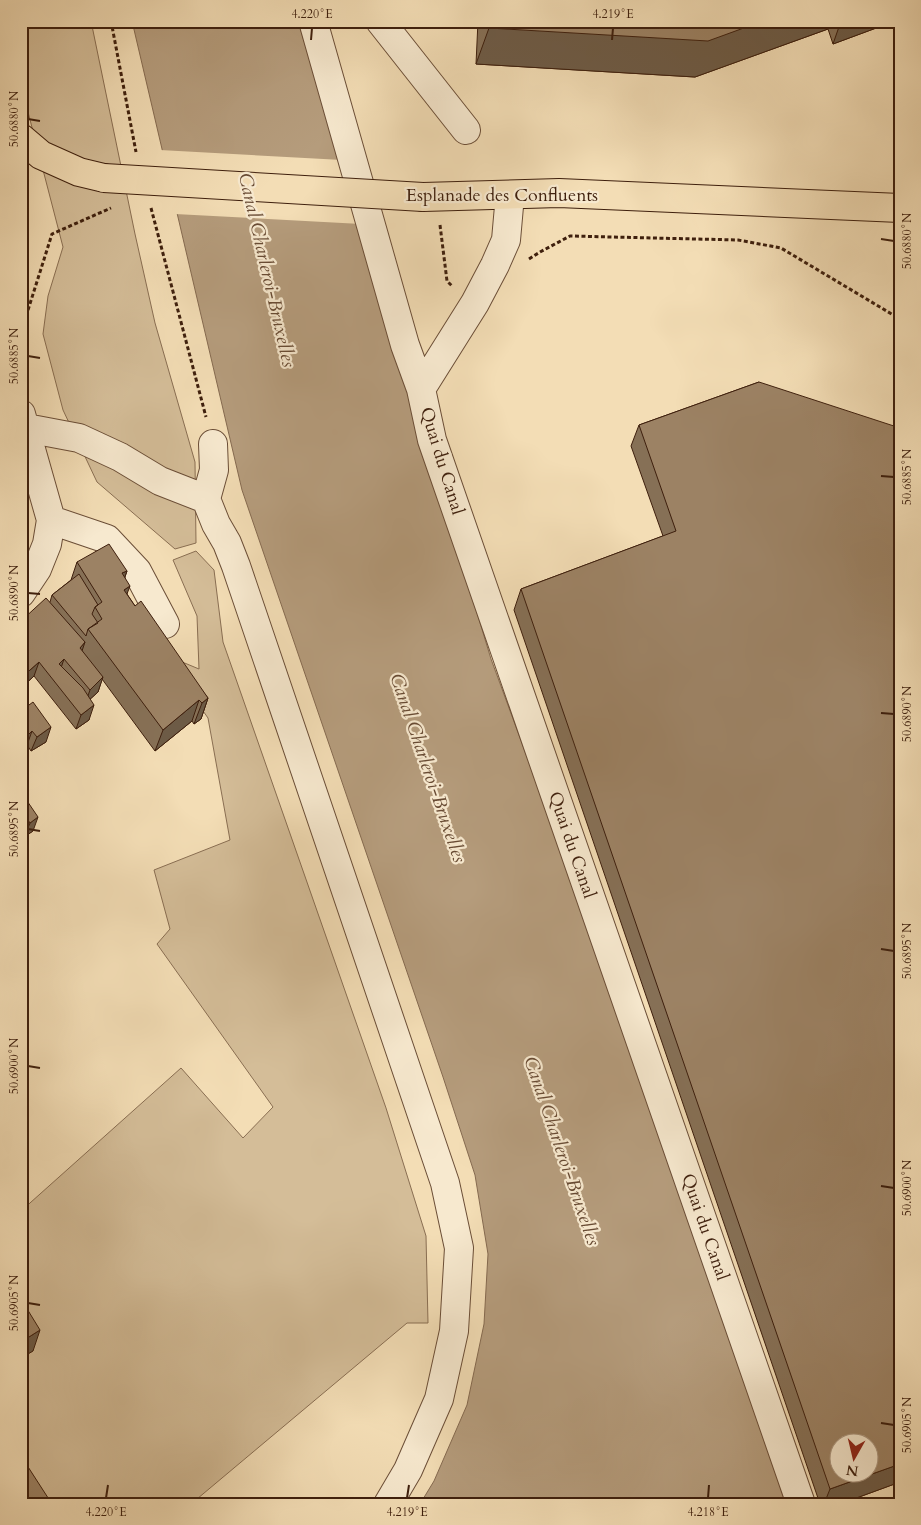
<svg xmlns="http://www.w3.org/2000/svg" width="921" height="1525" font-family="Cardo,serif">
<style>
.green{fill:#d4bd98;stroke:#896e52}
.water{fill:#b59c7c;stroke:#856a50}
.pier{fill:#f3ddb5}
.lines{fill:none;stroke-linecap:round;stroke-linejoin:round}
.minor-casing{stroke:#6b4e37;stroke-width:30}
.major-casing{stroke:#3e1f0d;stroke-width:30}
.path{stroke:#3e1f0d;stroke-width:3;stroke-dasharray:4 2.5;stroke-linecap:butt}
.minor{stroke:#f7e9cf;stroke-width:28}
.major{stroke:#f3ddb5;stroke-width:28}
.major-bridge-casing{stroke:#3e1f0d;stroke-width:30;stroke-linecap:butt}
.major-bridge{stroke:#f3ddb5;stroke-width:28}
.wall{fill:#867056;stroke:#3e1f0d}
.shaded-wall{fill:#6d5b46;stroke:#3e1f0d}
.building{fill:#9c8264;stroke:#3e1f0d;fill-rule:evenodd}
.ticks{fill:none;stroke:#3e1f0d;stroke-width:2}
.labels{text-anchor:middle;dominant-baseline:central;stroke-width:4.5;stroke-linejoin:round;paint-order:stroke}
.street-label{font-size:18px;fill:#3e1f0d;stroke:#f7e9cf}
.water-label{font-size:19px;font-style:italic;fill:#684b34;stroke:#f7e9cf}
.neatline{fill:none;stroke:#3e1f0d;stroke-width:2}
.ticks-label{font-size:12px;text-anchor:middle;fill:#3e1f0d}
</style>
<rect width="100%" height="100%" fill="#f3ddb5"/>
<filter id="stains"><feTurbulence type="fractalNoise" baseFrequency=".004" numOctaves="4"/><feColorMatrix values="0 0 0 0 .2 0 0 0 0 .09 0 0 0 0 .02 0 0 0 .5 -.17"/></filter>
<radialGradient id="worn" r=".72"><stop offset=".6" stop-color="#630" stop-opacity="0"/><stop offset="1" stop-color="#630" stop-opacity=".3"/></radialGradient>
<path class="green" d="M 21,21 L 91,21 L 135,234 L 155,323 L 195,462 L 196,543 L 175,549 L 97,482 L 63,410 L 43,334 L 48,296 L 63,247 L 21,85 Z
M 196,551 L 214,570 L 223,642 L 386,1108 L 426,1236 L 428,1323 L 407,1323 L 191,1504 L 31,1504 L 21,1489 L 21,1358 L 33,1351 L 21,1315 L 21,1211 L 181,1068 L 243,1138 L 273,1107 L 157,944 L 170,929 L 154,870 L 230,840 L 208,718 L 163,654 L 199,669 L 197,616 L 173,560 Z"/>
<path class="water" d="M 132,21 L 298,21 L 491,659 L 616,999 L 787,1504 L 420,1504 L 434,1481 L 467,1405 L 484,1324 L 488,1254 L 475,1175 L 443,1077 L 242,490 Z"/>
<path class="pier" d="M 160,150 L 342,160 L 361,224 L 175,214 Z"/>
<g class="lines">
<defs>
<path id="minor" d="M 313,21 L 405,345 L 421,389 L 432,440 L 801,1504
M 380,21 L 466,130
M 421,389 L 475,303 L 495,265 L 506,240 L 510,195
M 21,414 L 51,520 L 47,544 L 37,569 L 21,593
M 26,428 L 79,438 L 120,457 L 160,481 L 206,499
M 213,444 L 214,470 L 206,499 L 216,524 L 227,543 L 236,566 L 445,1183 L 459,1248 L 454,1331 L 439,1399 L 408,1470 L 388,1504
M 51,520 L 107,539 L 137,571 L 165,624"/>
<path id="major" d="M 21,138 L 41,155 L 79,172 L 104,178
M 423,197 L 559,193 L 900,208"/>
</defs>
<use href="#minor" class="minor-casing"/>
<use href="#major" class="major-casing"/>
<path class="path" d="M 111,21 L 136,152
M 151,208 L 206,417
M 440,225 L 447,281 L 452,286
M 529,259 L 540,252 L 570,236 L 738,240 L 781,248 L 900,319
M 21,345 L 24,345 L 22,329 L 52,234 L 111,208"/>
<use href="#minor" class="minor"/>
<use href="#major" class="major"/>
<defs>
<path id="major-bridge" d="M 104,178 L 423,197"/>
</defs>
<use href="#major-bridge" class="major-bridge-casing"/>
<use href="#major-bridge" class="major-bridge"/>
</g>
<path class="wall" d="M 478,21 L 888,21 L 887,24 L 833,44 L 828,29 L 695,77 L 476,64 Z
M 759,382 L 900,1482 L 840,1504 L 820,1504 L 514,610 L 521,589 L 663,536 L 631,446 L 639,425 Z
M 77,562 L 127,571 L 125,577 L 127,594 L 135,606 L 208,698 L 201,719 L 194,724 L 192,721 L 155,751 L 102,679 L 98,692 L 90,699 L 89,720 L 76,729 L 34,676 L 21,688 L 21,621 L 50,602 L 52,595 L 71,580 Z
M 21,711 L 46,742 L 31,751 L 27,745 L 22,750 L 21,750 Z
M 21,792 L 33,831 L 24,837 L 21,832 Z"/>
<path class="shaded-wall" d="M 763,21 L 831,21 L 828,29 L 695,77 L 476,64 L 489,28 Z
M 841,21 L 888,21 L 887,24 L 833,44 Z
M 127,571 L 119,592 L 122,573 Z
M 130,586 L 122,607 L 124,590 Z
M 85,642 L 80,657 L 80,648 Z
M 64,659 L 59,674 L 59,664 Z
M 39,662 L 34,676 L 21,688 L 21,678 Z
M 103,677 L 98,692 L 85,704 L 90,690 Z
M 208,698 L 201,719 L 194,724 L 202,703 Z
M 199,700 L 192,721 L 155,751 L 163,730 Z
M 94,705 L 89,720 L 76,729 L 81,715 Z
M 51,727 L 46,742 L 31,751 L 37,737 Z
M 32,731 L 27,745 L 22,750 L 27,736 Z
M 38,817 L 33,831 L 24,837 L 30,823 Z
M 40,1330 L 33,1351 L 21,1358 L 21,1342 Z
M 900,1464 L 900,1482 L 840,1504 L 824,1504 L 830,1489 Z"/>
<path class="building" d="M 489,21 L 763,21 L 708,41 L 489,28 Z
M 759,382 L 900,428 L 900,1464 L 830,1489 L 521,589 L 676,531 L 639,425 ZM 838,1442 L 868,1442 L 868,1472 L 838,1472 Z
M 109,544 L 127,571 L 122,573 L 130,586 L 124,590 L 135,606 L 141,601 L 208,698 L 202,703 L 199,700 L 163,730 L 88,629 L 102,619 L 95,607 L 102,602 L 77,562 Z
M 79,574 L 98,605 L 95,607 L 92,614 L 98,623 L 88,629 L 86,636 L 52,595 Z
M 46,598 L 85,642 L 80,648 L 103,677 L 90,690 L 64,659 L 59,664 L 83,688 L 94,705 L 81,715 L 39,662 L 21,678 L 21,621 Z
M 33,702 L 51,727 L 37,737 L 32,731 L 27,736 L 21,728 L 21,711 Z
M 21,792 L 38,817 L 30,823 L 21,810 Z
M 21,1299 L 40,1330 L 21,1342 Z
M 21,1456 L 52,1504 L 21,1504 Z"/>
<path class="ticks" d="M 311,40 L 312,28M 612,40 L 613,28M 28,119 L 40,121M 881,239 L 894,241M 28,356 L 40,358M 881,476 L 894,477M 28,593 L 40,594M 881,713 L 894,714M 28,829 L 40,831M 881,949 L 894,951M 28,1066 L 40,1068M 881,1186 L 894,1188M 28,1303 L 40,1305M 881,1423 L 894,1425M 106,1498 L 108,1485M 407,1498 L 409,1485M 708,1498 L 709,1485"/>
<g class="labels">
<g class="street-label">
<text x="502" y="195">Esplanade des Confluents</text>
<text transform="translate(442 461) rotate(73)">Quai du Canal</text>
<text transform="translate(572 845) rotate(71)">Quai du Canal</text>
<text transform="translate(705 1227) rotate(71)">Quai du Canal</text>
</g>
<g class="water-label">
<text transform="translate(267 270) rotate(77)">Canal Charleroi-Bruxelles</text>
<text transform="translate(428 768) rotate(71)">Canal Charleroi-Bruxelles</text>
<text transform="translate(562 1151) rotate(71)">Canal Charleroi-Bruxelles</text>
</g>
</g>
<rect width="921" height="1525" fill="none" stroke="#f3ddb5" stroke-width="55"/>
<g transform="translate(854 1458) rotate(188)"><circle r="24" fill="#f7e9cf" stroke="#ad9881"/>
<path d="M0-4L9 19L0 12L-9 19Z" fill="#8f2418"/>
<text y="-8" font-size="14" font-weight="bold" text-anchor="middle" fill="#3e1f0d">N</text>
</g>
<rect x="28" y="28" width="866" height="1470" class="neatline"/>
<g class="ticks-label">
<text x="312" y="18">4.220°E</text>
<text x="613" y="18">4.219°E</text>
<text transform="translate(14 119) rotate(-90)" y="4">50.6880°N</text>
<text transform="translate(907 241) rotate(-90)" y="4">50.6880°N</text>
<text transform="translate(14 356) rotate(-90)" y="4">50.6885°N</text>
<text transform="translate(907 477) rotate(-90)" y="4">50.6885°N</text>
<text transform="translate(14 593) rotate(-90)" y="4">50.6890°N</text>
<text transform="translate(907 714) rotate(-90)" y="4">50.6890°N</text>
<text transform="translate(14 829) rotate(-90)" y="4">50.6895°N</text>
<text transform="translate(907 951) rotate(-90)" y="4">50.6895°N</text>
<text transform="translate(14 1066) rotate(-90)" y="4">50.6900°N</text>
<text transform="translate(907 1188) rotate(-90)" y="4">50.6900°N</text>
<text transform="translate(14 1303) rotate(-90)" y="4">50.6905°N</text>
<text transform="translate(907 1425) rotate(-90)" y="4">50.6905°N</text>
<text x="106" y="1516">4.220°E</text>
<text x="407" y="1516">4.219°E</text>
<text x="708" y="1516">4.218°E</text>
</g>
<rect width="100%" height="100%" filter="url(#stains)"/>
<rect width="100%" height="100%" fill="url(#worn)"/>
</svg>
